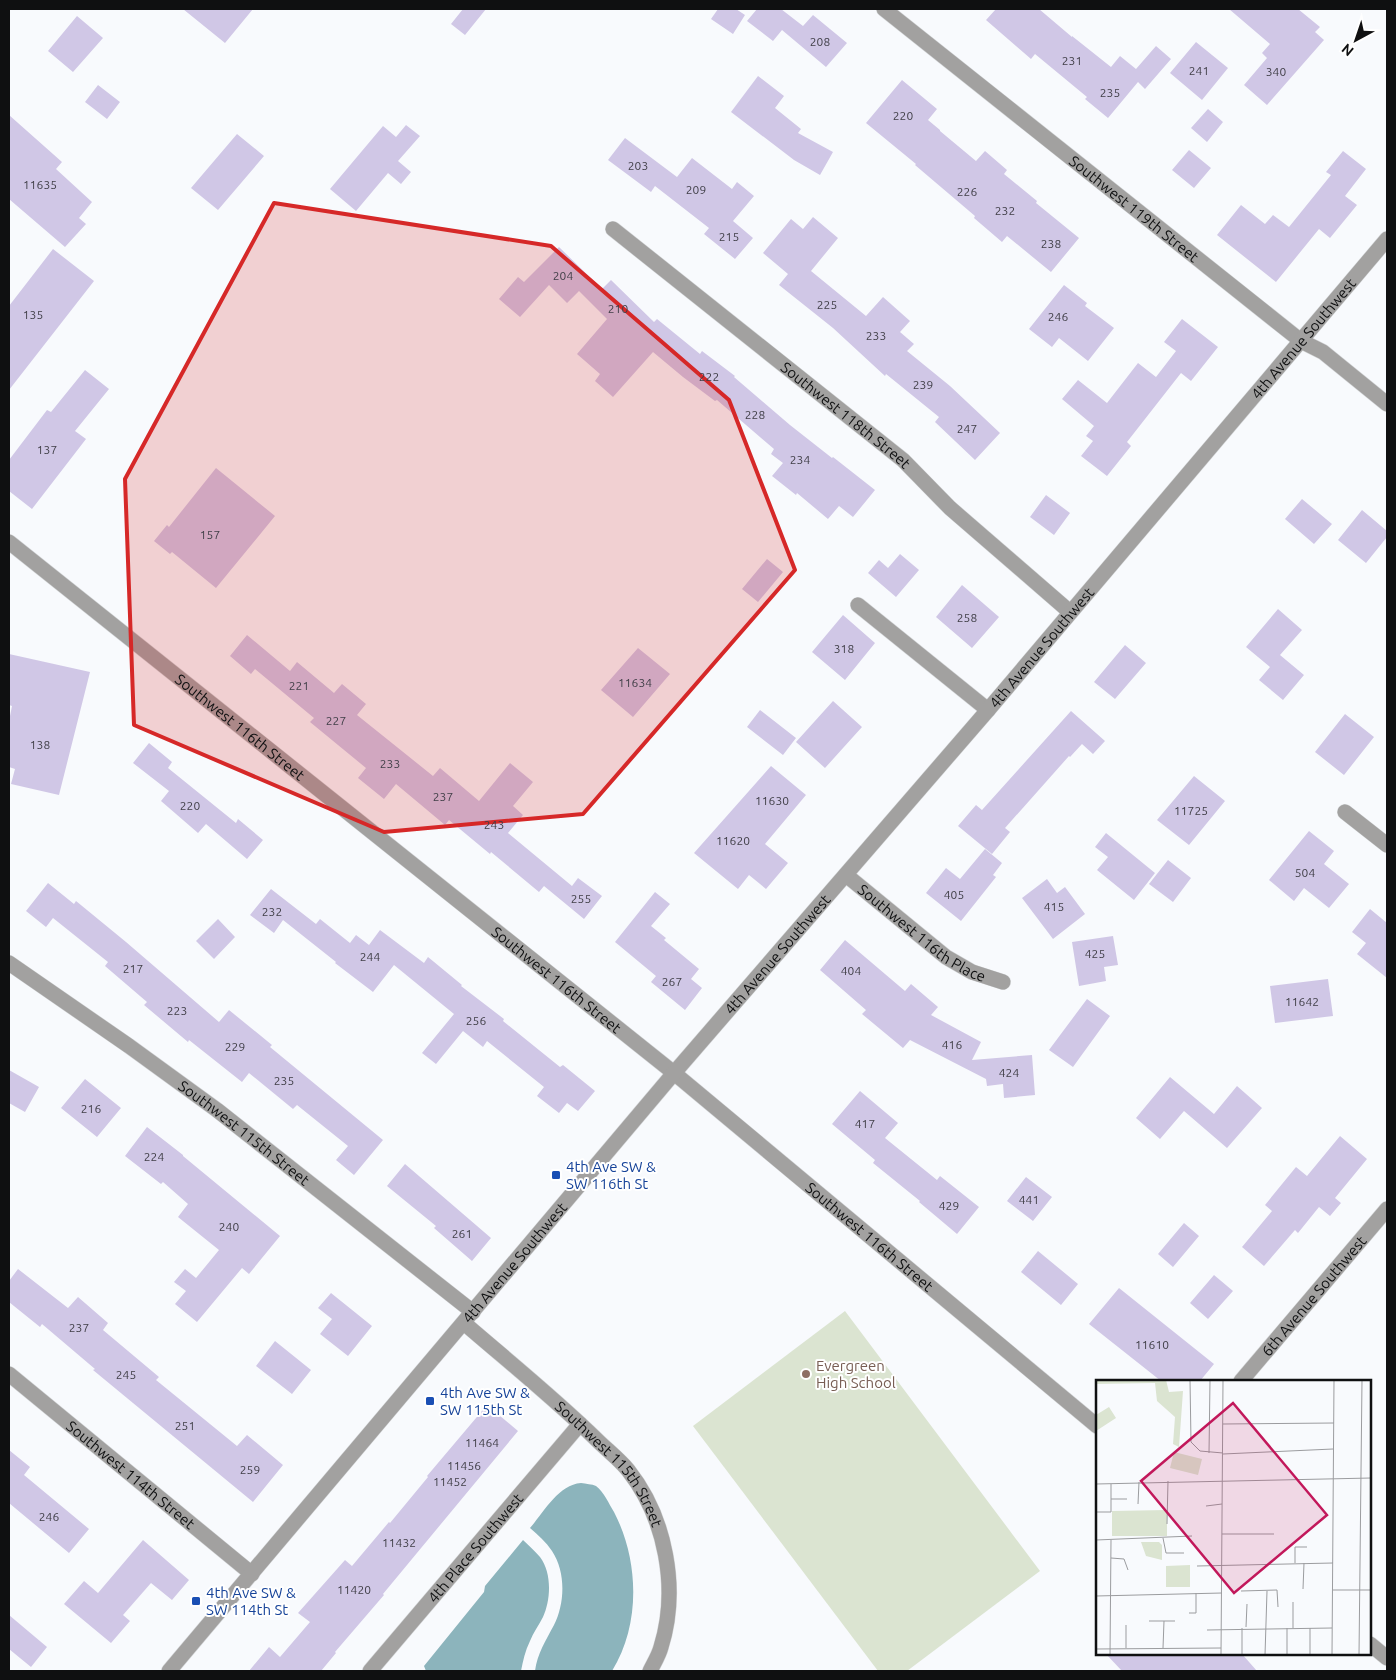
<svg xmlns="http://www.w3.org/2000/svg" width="1396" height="1680" font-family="Ubuntu,sans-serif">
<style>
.green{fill:#dbe4d1}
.water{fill:#8cb4bc}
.building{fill:#d0c7e6}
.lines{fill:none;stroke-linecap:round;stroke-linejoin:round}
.minor-casing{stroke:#d3d5d7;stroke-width:16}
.minor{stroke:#a2a1a0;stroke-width:15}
.marked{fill:#d62828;fill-opacity:0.2;stroke:#d62828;stroke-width:4;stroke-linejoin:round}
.transit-dot{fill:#1a4fb4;stroke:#fff;stroke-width:2}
.education-dot{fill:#8d6e63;stroke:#fff;stroke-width:2}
.labels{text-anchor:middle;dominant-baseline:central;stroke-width:4;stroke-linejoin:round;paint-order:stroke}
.number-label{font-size:12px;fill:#3f3e46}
.street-label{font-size:15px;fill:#0f1011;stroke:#fff}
.transit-label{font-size:15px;fill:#164399;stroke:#fff;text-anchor:start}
.education-label{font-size:15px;fill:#785e54;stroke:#fff;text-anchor:start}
.inset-road{fill:none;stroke:#9b9c9f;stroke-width:1}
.view{fill:#c2185b;fill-opacity:0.15;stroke:#c2185b;stroke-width:2.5}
.inset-edge{fill:none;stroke:#0f1011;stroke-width:2.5}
</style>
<rect width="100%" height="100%" fill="#f8fafd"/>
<path class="green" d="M 845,1311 L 1040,1571 L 907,1671 L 878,1671 L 693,1426 Z"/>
<path class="water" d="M 581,1483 C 586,1484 592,1484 596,1486 C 604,1492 609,1504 614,1512 C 639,1560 641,1624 612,1671 L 535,1671 C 537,1654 546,1640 554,1625 C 565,1603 566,1572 552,1551 C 546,1542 538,1535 530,1528 C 544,1512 558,1485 581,1483 Z
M 523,1540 C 529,1546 535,1551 540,1557 C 552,1573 551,1599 543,1617 C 539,1625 533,1633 530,1641 C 525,1651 523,1661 521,1671 L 426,1671 L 424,1666 L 484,1592 L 485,1586 Z"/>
<path class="building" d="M 183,9 L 253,9 L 225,43 Z
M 463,9 L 486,9 L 465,35 L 451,24 Z
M 718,9 L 736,9 L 745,15 L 733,34 L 711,19 Z
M 757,9 L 781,9 L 803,26 L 813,15 L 847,43 L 826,67 L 782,30 L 773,41 L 747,21 Z
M 996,9 L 1039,9 L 1072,37 L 1072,36 L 1111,67 L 1120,56 L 1136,69 L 1156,46 L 1171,59 L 1145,89 L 1138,82 L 1108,118 L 1085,99 L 1087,97 L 1035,54 L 1031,59 L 986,20 Z
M 1229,9 L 1298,9 L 1320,27 L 1315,32 L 1324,40 L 1267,105 L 1244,85 L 1267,58 L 1262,53 L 1270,44 Z
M 77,16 L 103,38 L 73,72 L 48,51 Z
M 1196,42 L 1228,68 L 1202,100 L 1170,73 Z
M 758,76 L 784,96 L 775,108 L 801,129 L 798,133 L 833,152 L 820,175 L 794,160 L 731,112 Z
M 902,80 L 937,109 L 928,120 L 940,130 L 940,131 L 976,161 L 985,151 L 1007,170 L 1004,174 L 1037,201 L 1036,203 L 1079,238 L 1051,272 L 1007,236 L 1002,242 L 974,218 L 975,216 L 915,165 L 916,164 L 866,123 Z
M 98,85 L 120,102 L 107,119 L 85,102 Z
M 1208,109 L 1223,122 L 1207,142 L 1191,128 Z
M 9,115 L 62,162 L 56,169 L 92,202 L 79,218 L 86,224 L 65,247 L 9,199 Z
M 406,125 L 420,136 L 398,161 L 411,172 L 401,184 L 388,173 L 356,211 L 330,189 L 383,126 L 396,137 Z
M 237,134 L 264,156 L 218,210 L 191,188 Z
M 625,138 L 677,177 L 692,158 L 732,189 L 737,182 L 754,196 L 733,221 L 753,238 L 735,259 L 704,234 L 709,228 L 655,186 L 651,192 L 608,160 Z
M 1189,150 L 1211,168 L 1194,188 L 1172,170 Z
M 1343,151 L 1366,169 L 1345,196 L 1357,205 L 1330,238 L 1319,229 L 1276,282 L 1217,235 L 1241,205 L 1265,224 L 1273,215 L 1289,227 L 1331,175 L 1326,172 Z
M 813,217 L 838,238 L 811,271 L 866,316 L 883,297 L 910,321 L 900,332 L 914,344 L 907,351 L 950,386 L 1000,433 L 975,460 L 935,422 L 939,417 L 886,374 L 885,376 L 833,328 L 779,285 L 788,274 L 763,253 L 791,219 L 803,229 Z
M 559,247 L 602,289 L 611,280 L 654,322 L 657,319 L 700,354 L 702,351 L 735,376 L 734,377 L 790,425 L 832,458 L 833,457 L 875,490 L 853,517 L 839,506 L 828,519 L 797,493 L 796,495 L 772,476 L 783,463 L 771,454 L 774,449 L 717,400 L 715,401 L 683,377 L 653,352 L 613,397 L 595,381 L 600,374 L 577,354 L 607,319 L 579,291 L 567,303 L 549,285 L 520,317 L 499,299 L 518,277 L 524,282 Z
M 53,249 L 94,281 L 9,390 L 9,306 Z
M 1064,285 L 1087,303 L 1085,306 L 1114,328 L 1088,361 L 1059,338 L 1052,347 L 1029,329 Z
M 1182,319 L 1218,347 L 1191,381 L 1181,373 L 1127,442 L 1131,446 L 1107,476 L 1081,456 L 1093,441 L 1086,436 L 1094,426 L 1062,399 L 1078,380 L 1107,403 L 1138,363 L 1156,377 L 1176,351 L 1164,342 Z
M 85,370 L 109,389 L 75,431 L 86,439 L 32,509 L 9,491 L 9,460 L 47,410 L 51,412 Z
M 216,468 L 275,516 L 216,588 L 172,552 L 170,554 L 154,541 L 167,525 L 169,527 Z
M 1046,495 L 1070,513 L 1054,535 L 1030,517 Z
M 1302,499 L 1332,524 L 1314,544 L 1285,519 Z
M 1362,510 L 1387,531 L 1387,537 L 1366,563 L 1338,540 Z
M 900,554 L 919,570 L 896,597 L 868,573 L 879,560 L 888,568 Z
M 767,559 L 783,572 L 758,602 L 742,589 Z
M 962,585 L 999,617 L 972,648 L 936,617 Z
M 1278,609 L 1302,630 L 1280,655 L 1304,675 L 1283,700 L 1259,680 L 1270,667 L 1246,647 Z
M 843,615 L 875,643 L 845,680 L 812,652 Z
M 247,635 L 290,671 L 297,662 L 334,693 L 342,684 L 366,704 L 357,715 L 433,776 L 440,768 L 479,801 L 510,763 L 533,782 L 513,806 L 523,815 L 508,833 L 572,886 L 578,878 L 602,896 L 584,919 L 544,886 L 539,892 L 491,852 L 490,854 L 449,820 L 445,825 L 396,784 L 384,799 L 358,778 L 366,768 L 310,722 L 314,718 L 255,669 L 251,674 L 230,656 Z
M 1125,645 L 1146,663 L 1115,699 L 1094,682 Z
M 638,648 L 670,674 L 633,717 L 601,690 Z
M 9,654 L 90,672 L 59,795 L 11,784 L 15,769 L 9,767 L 9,721 L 12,706 L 9,705 Z
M 833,701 L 862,727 L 825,768 L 796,742 Z
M 760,710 L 796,738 L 783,755 L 747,727 Z
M 1071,711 L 1105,741 L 1093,754 L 1082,744 L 1070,757 L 1069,756 L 1005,828 L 1010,832 L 992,854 L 958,826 L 976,805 L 982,810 Z
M 1345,714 L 1374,737 L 1344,775 L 1315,752 Z
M 149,743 L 172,762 L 168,768 L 236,823 L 238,819 L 263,840 L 247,859 L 206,824 L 198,833 L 161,801 L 169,791 L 133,763 Z
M 771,766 L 806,795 L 765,844 L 788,863 L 766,889 L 749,875 L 738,889 L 694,853 Z
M 1194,776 L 1225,801 L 1189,845 L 1157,820 Z
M 1309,831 L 1334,851 L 1324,864 L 1349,884 L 1329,908 L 1304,888 L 1294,901 L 1269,880 Z
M 1106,833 L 1155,873 L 1134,900 L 1097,870 L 1108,857 L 1095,847 Z
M 985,849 L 1002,863 L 993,875 L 996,877 L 961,921 L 926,893 L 946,868 L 960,879 Z
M 1168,860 L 1191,878 L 1173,902 L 1149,884 Z
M 1047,879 L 1057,893 L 1065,887 L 1085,914 L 1053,939 L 1022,898 Z
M 48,883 L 74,904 L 76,901 L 126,942 L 219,1022 L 229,1010 L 272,1045 L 270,1047 L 383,1140 L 354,1175 L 336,1160 L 348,1146 L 297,1105 L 293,1109 L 249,1073 L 242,1082 L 189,1040 L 188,1042 L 144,1005 L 147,1002 L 105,966 L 108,962 L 53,918 L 46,927 L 26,911 Z
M 271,889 L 316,924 L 320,919 L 350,943 L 356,935 L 369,945 L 380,930 L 424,963 L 428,957 L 462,985 L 461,986 L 504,1019 L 503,1021 L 560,1067 L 563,1065 L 595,1091 L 578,1111 L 567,1103 L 559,1113 L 537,1096 L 544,1087 L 487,1041 L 483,1047 L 463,1031 L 436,1064 L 422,1053 L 454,1014 L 394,965 L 373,992 L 335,963 L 336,962 L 283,920 L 274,933 L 250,915 Z
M 655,892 L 670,904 L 651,926 L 666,938 L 664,940 L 699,969 L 691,979 L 702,988 L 685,1010 L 651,982 L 656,976 L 615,942 Z
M 1370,909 L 1387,923 L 1387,978 L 1357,954 L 1366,943 L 1352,932 Z
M 218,919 L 235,937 L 214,959 L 196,941 Z
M 1113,936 L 1118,965 L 1104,967 L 1106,981 L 1079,986 L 1072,942 Z
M 845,940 L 905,991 L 911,984 L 938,1007 L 931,1015 L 981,1042 L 972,1060 L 1032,1055 L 1035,1095 L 1004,1098 L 1003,1084 L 987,1086 L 986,1079 L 910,1040 L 903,1048 L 862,1014 L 866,1010 L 820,970 Z
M 1328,979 L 1333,1016 L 1275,1023 L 1270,986 Z
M 1087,999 L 1110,1016 L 1073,1067 L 1049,1050 Z
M 9,1070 L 39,1087 L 25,1112 L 9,1103 Z
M 1170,1077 L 1214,1114 L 1237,1086 L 1262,1108 L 1227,1148 L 1184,1111 L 1160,1139 L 1136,1118 Z
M 85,1079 L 121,1108 L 97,1137 L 61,1108 Z
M 860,1091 L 898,1123 L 885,1138 L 937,1180 L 940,1176 L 979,1207 L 957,1234 L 919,1202 L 920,1201 L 873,1163 L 875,1160 L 832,1124 Z
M 147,1127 L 183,1155 L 183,1156 L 280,1236 L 249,1274 L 242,1268 L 197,1322 L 175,1304 L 186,1291 L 174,1282 L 185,1269 L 196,1278 L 219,1250 L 178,1217 L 188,1204 L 163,1182 L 161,1184 L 125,1156 Z
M 1340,1136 L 1367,1159 L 1335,1198 L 1341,1203 L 1330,1216 L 1319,1207 L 1298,1233 L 1295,1230 L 1264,1266 L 1242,1247 L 1272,1211 L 1265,1205 L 1296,1167 L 1307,1176 Z
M 405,1164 L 491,1238 L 472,1261 L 434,1228 L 436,1226 L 387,1186 Z
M 1026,1177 L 1052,1197 L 1033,1221 L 1007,1201 Z
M 1184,1223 L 1199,1236 L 1173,1267 L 1158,1254 Z
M 1038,1251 L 1078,1284 L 1061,1305 L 1021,1272 Z
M 18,1269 L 68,1308 L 78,1297 L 108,1323 L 103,1330 L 159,1377 L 156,1380 L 237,1446 L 247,1435 L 283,1465 L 253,1502 L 93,1370 L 95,1369 L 42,1324 L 40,1327 L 9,1302 L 9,1281 Z
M 1214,1275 L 1233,1291 L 1208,1319 L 1190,1303 Z
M 1119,1288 L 1214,1364 L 1200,1381 L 1161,1381 L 1089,1324 Z
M 331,1293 L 372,1326 L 348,1356 L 320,1334 L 332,1319 L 318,1308 Z
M 275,1341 L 311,1370 L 292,1394 L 256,1366 Z
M 487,1405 L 518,1431 L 383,1594 L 384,1595 L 335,1652 L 336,1653 L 321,1671 L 249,1671 L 269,1647 L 280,1657 L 310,1622 L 298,1613 L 345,1560 L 352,1566 L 389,1522 L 390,1523 L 428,1477 L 427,1476 Z
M 9,1450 L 30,1467 L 24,1475 L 89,1529 L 69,1553 L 9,1503 Z
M 143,1540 L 189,1580 L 172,1600 L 151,1583 L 123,1615 L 130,1621 L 111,1643 L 64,1604 L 84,1581 L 98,1593 Z
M 9,1615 L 47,1647 L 31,1667 L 9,1649 Z
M 1106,1654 L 1242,1654 L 1257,1671 L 1122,1671 Z"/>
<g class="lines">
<defs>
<g id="minor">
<path id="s1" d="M 884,9 L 1301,341 L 1323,352 L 1387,404"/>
<path id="s2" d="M 613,229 L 903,460 L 950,508 L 1070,612"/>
<path id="s3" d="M 9,542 L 674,1073 L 1097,1426"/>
<path d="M 858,605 L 988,710"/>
<path d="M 1345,812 L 1387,845"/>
<path id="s4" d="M 846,875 L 946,957 L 972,972 L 1003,982"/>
<path id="s5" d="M 9,963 L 129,1046 L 217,1110 L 473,1312"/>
<path id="s6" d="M 464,1323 C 508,1361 554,1398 596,1439 C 606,1449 619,1459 628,1470 C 666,1518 679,1589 661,1647 C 659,1655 654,1663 650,1671"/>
<path id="s7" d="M 9,1374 L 252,1574"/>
<path id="s8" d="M 1241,1381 L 1387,1209"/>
<path d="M 1370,1644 L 1387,1658"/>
<path id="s9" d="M 169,1671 L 674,1073 L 988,710 L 1387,239"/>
<path id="s10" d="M 370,1671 L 580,1424"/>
</g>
</defs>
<use href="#minor" class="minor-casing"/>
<use href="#minor" class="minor"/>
</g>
<path class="marked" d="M 274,203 L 551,246 L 729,400 L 795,570 L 583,814 L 384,832 L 134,725 L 125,479 Z"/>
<g class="transit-dot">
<rect x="551" y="1170" width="10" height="10" rx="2.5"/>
<rect x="425" y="1396" width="10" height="10" rx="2.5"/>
<rect x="191" y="1596" width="10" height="10" rx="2.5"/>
</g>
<circle class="education-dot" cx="806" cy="1374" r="5"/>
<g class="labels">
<g class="number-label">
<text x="820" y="41">208</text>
<text x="1072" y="60">231</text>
<text x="1199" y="70">241</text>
<text x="1276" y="71">340</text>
<text x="1110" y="92">235</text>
<text x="903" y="115">220</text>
<text x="638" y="165">203</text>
<text x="40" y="184">11635</text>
<text x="696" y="189">209</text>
<text x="967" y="191">226</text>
<text x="1005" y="210">232</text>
<text x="729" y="236">215</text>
<text x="1051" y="243">238</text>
<text x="563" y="275">204</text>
<text x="827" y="304">225</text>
<text x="618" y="308">210</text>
<text x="33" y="314">135</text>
<text x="1058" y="316">246</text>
<text x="876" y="335">233</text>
<text x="709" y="376">222</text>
<text x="923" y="384">239</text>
<text x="755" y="414">228</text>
<text x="967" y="428">247</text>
<text x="47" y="449">137</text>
<text x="800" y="459">234</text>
<text x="210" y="534">157</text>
<text x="967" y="617">258</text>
<text x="844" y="648">318</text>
<text x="635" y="682">11634</text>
<text x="299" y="685">221</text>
<text x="336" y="720">227</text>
<text x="40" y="744">138</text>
<text x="390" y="763">233</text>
<text x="443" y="796">237</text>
<text x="772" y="800">11630</text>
<text x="190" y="805">220</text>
<text x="1191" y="810">11725</text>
<text x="494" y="824">243</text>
<text x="733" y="840">11620</text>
<text x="1305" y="872">504</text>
<text x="954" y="894">405</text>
<text x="581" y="898">255</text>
<text x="1054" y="906">415</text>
<text x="272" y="911">232</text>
<text x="1095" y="953">425</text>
<text x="370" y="956">244</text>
<text x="133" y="968">217</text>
<text x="851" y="970">404</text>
<text x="672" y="981">267</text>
<text x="1302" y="1001">11642</text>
<text x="177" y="1010">223</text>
<text x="476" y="1020">256</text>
<text x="952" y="1044">416</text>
<text x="235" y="1046">229</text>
<text x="1009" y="1072">424</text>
<text x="284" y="1080">235</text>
<text x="91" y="1108">216</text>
<text x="865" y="1123">417</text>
<text x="154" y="1156">224</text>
<text x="1029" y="1199">441</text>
<text x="949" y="1205">429</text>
<text x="229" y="1226">240</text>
<text x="462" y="1233">261</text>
<text x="79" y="1327">237</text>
<text x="1152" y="1344">11610</text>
<text x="126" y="1374">245</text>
<text x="185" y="1425">251</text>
<text x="482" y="1442">11464</text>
<text x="464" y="1465">11456</text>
<text x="250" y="1469">259</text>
<text x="450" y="1481">11452</text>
<text x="49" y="1516">246</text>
<text x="399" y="1542">11432</text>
<text x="354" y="1589">11420</text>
</g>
<g class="street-label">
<text stroke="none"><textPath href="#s1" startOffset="320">Southwest 119th Street</textPath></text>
<text stroke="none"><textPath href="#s9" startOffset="1750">4th Avenue Southwest</textPath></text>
<text stroke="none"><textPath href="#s2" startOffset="298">Southwest 118th Street</textPath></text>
<text stroke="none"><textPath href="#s9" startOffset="1345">4th Avenue Southwest</textPath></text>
<text stroke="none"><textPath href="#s3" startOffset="296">Southwest 116th Street</textPath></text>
<text stroke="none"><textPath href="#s4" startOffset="96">Southwest 116th Place</textPath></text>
<text stroke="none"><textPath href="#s9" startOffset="940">4th Avenue Southwest</textPath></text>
<text stroke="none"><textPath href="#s3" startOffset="701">Southwest 116th Street</textPath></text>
<text stroke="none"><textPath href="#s5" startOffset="290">Southwest 115th Street</textPath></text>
<text stroke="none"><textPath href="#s3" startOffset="1106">Southwest 116th Street</textPath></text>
<text stroke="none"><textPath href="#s9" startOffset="535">4th Avenue Southwest</textPath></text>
<text stroke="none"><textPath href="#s8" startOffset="112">6th Avenue Southwest</textPath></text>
<text stroke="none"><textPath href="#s6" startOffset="204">Southwest 115th Street</textPath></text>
<text stroke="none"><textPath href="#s7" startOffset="158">Southwest 114th Street</textPath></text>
<text stroke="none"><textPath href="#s10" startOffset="162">4th Place Southwest</textPath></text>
</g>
<g class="transit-label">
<text x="566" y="1166">4th Ave SW &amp;<tspan x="566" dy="17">SW 116th St</tspan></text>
<text x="440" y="1392">4th Ave SW &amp;<tspan x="440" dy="17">SW 115th St</tspan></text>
<text x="206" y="1592">4th Ave SW &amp;<tspan x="206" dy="17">SW 114th St</tspan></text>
</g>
<g class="education-label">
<text x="816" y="1365">Evergreen<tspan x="816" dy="17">High School</tspan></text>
</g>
</g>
<g transform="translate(1096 1380)">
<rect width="275" height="275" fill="#f8fafd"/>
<path d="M 0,0 L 70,0 L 73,12 L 87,11 L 83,67 L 77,64 L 79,37 L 61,21 L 59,3 L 0,4 ZM 13,27 L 20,38 L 0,51 L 0,35 ZM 78,72 L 106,79 L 102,95 L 74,88 ZM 71,130 L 71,156 L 16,156 L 16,131 ZM 45,162 L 63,162 L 66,165 L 66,180 L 50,176 ZM 94,185 L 94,207 L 70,207 L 70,186 Z" fill="#dbe4d1"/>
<path class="inset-road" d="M 94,0 L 95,62 L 104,71 L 127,73M 127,44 L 238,43M 113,73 L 114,0M 127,74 L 237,69M 0,104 L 275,98M 15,119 L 31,119M 42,124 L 43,102M 110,126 L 126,124M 0,132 L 15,132 L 15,104M 71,144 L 72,101M 126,154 L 178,154M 67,158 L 70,173 L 88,173M 0,160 L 96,156M 15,178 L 28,179 L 32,190M 199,183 L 199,167 L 211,167M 101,186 L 237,183M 207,209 L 208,183M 237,210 L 275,210M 145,211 L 181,210 L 182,227M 0,216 L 126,213M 197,222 L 197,248M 93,233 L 100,233 L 100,213M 53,241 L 79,241M 30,245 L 30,268M 150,247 L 151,224M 111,250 L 236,248M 67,268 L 68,241M 0,269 L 125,268M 14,275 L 15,160M 125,275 L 127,0M 146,275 L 146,248M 169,275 L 171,211M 191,275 L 191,248M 214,275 L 214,248M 236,275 L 238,0M 263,275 L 266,0"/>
<path class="view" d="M 137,23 L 231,135 L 138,213 L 45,101 Z"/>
<rect width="275" height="275" class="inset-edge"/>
</g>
<rect width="1396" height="1680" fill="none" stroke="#0f1011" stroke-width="20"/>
<g transform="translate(1356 40) rotate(220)" stroke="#ffffff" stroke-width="4" paint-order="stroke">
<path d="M0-4L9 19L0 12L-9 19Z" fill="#0f1011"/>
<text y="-8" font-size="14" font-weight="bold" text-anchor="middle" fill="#0f1011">N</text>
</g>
</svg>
